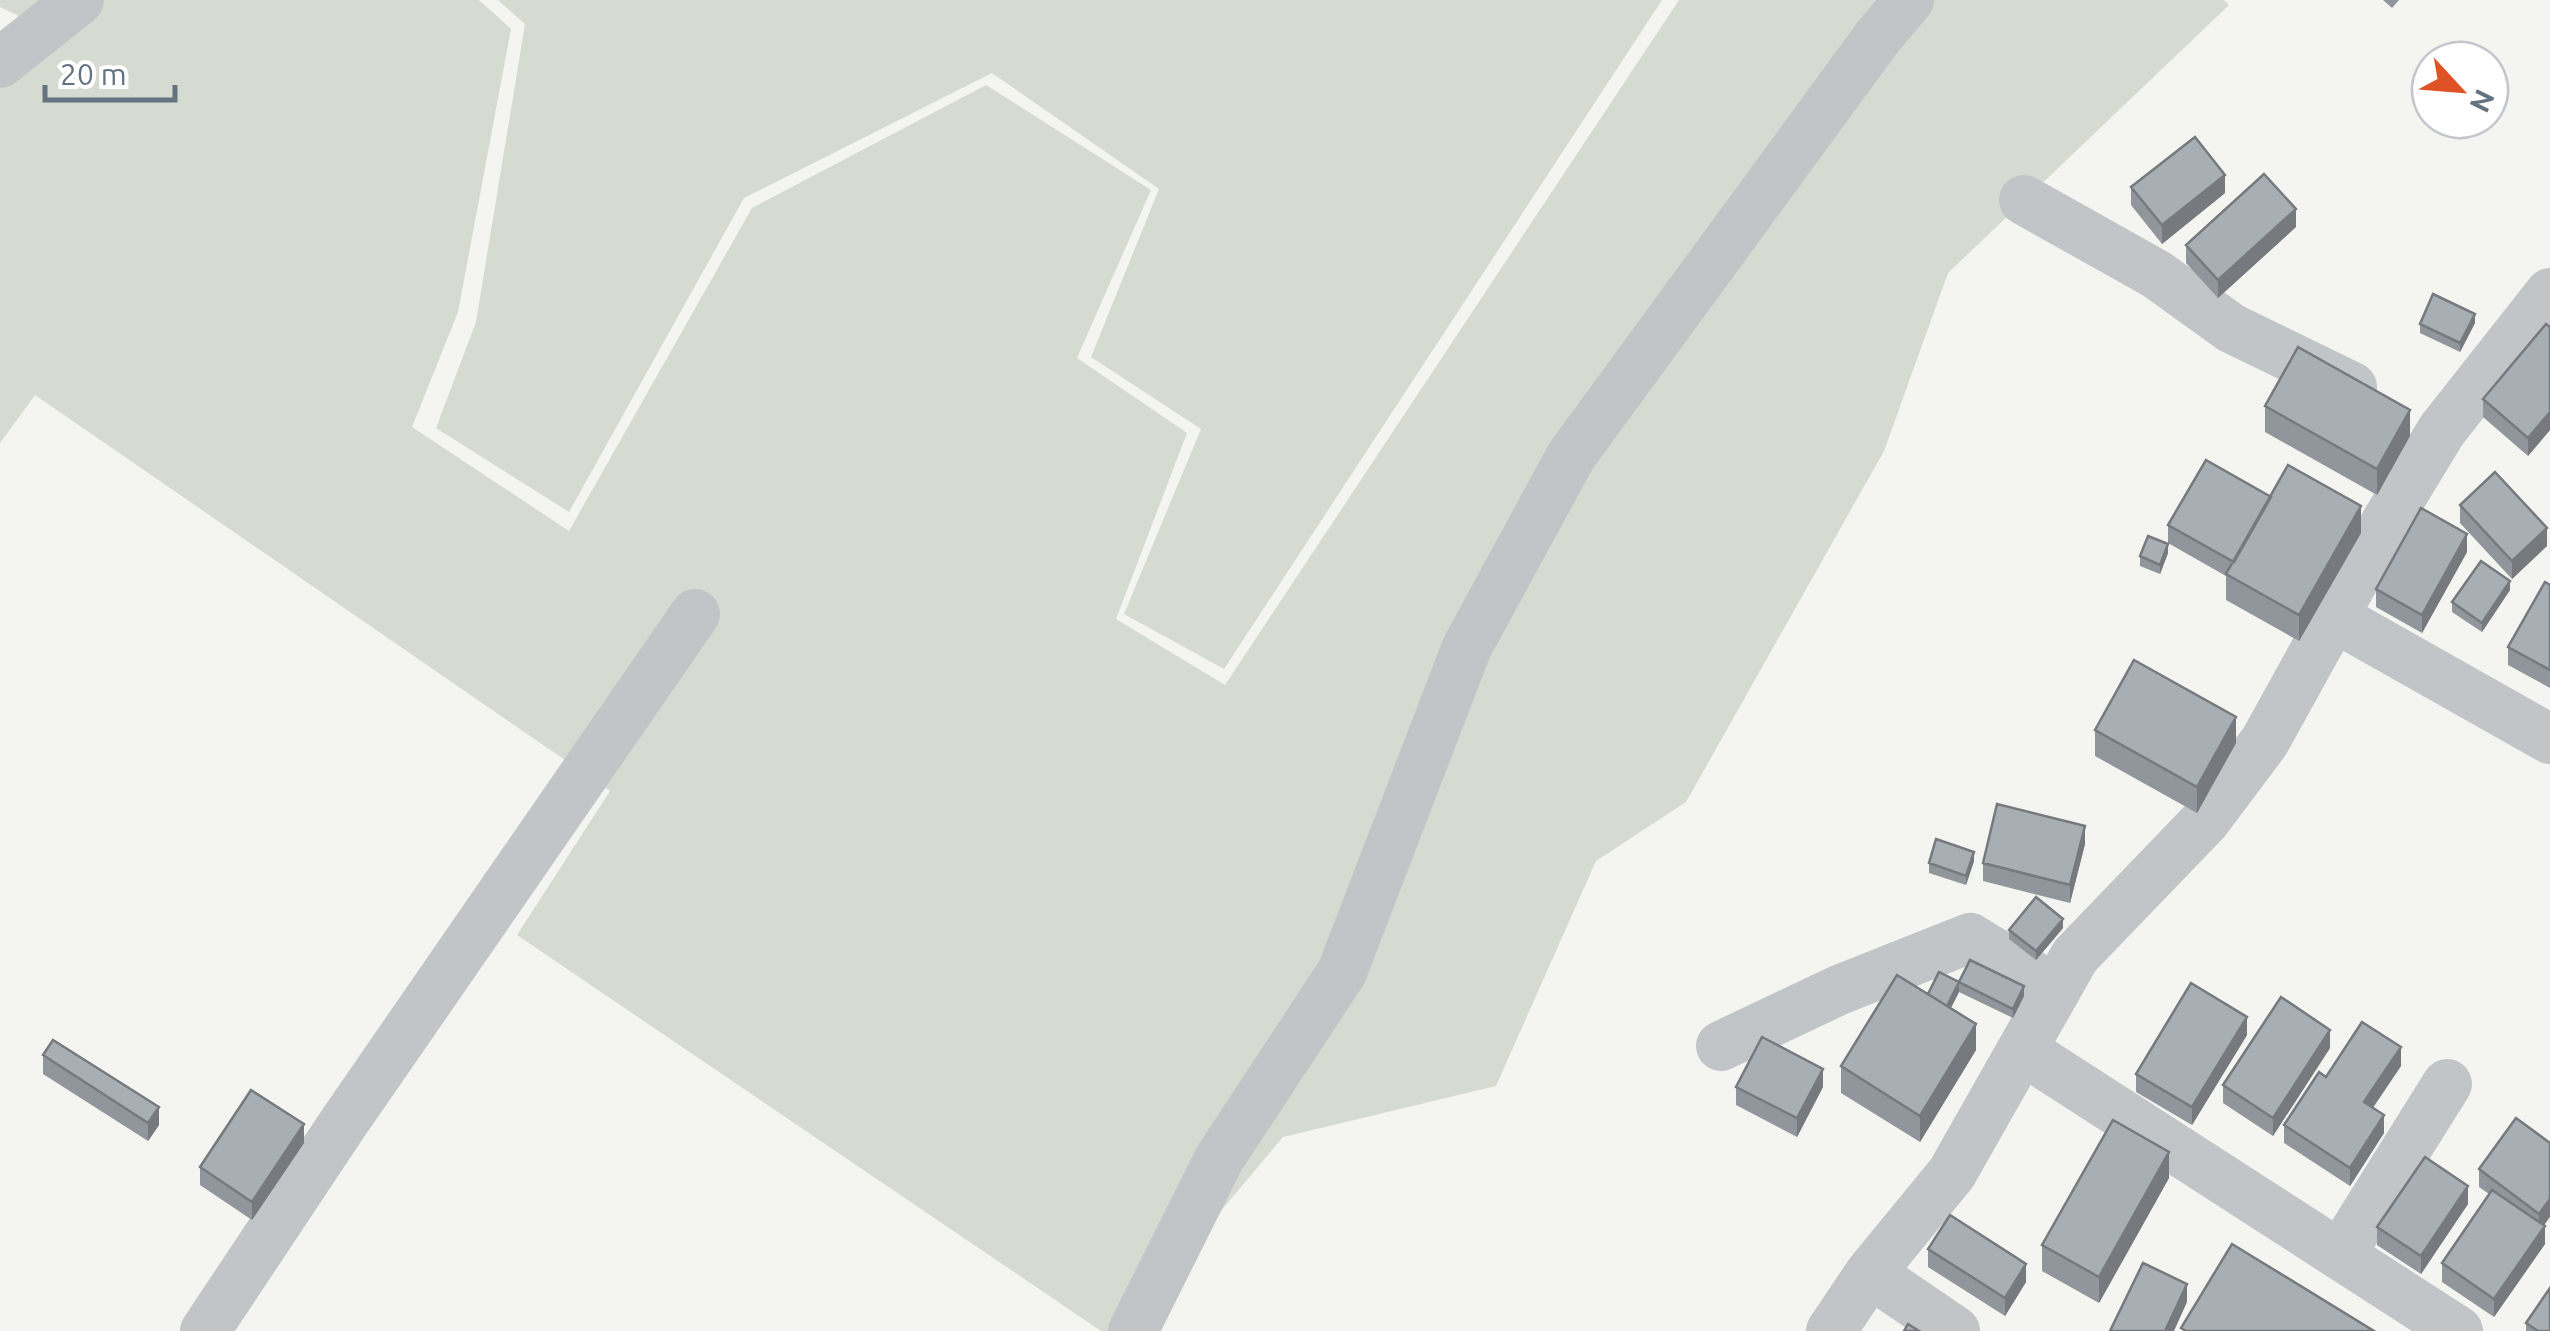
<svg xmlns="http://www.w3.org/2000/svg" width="2550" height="1331" font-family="Ubuntu,sans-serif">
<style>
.green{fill:#d5dbd1}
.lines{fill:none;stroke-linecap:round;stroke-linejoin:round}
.minor{stroke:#c2c5c8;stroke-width:50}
.wall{fill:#90969b}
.shaded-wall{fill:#767a7e}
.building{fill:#a8afb4;stroke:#767a7e;stroke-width:2.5}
</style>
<rect width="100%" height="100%" fill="#f4f4f0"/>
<path class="green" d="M 0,0 L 479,0 L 511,29 L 458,312 L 412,427 L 569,531 L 752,208 L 986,85 L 1151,190 L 1077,358 L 1187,433 L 1116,619 L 1225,685 L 1679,0 L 2224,0 L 2229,5 L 1948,273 L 1884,451 L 1686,802 L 1596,861 L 1496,1086 L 1283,1137 L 1120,1331 L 1101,1331 L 517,935 L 610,791 L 35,395 L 0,443 L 0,65 L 40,26 L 0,7 Z
M 498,0 L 1662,0 L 1224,669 L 1124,614 L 1201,429 L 1091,357 L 1159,189 L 992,73 L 744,198 L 569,512 L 436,428 L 476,322 L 525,24 Z"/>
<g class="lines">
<path class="minor" d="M 0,63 L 79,0
M 2024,200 L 2156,274 L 2231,328 L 2352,387
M 2334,617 L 2550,739
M 1721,1046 L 1839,990 L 1970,938 L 2056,990
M 2024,1051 L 2458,1331
M 2340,1255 L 2447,1084
M 1870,1273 L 1955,1331
M 205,1331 L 342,1125 L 695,614
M 1133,1331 L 1219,1159 L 1342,972 L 1467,647 L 1571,456 L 1877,38 L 1909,0
M 1831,1331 L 1870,1273 L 1952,1173 L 2075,956 L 2205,821 L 2265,741 L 2386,522 L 2442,430 L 2550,293"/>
</g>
<path class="wall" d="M 2383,0 L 2399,0 L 2392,8 Z
M 2131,187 L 2225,193 L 2162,244 L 2131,205 Z
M 2296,227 L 2218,298 L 2186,263 L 2186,245 Z
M 2475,323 L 2460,352 L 2420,333 L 2420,324 Z
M 2550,327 L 2550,430 L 2528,456 L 2483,417 L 2483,399 Z
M 2265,406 L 2410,436 L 2377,495 L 2265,432 Z
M 2270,497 L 2361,533 L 2299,641 L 2226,600 L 2226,576 L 2168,543 L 2168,525 Z
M 2460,505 L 2547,546 L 2512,579 L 2460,523 Z
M 2467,552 L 2422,633 L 2376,607 L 2376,589 Z
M 2168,553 L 2160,574 L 2140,566 L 2140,556 Z
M 2550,585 L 2550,688 L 2508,665 L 2508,647 Z
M 2510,590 L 2482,632 L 2452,612 L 2452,602 Z
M 2095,730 L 2236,743 L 2197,813 L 2095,756 Z
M 2085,844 L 2070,903 L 1983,881 L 1983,863 Z
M 1974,861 L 1966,885 L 1929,873 L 1929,863 Z
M 2063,928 L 2036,960 L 2009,939 L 2009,930 Z
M 1959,982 L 2024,996 L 2013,1018 L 1959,992 Z
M 1959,992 L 1951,1008 L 1976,1050 L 1920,1142 L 1841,1093 L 1841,1066 Z
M 2247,1035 L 2192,1125 L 2136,1092 L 2136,1074 Z
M 2330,1048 L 2273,1136 L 2223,1103 L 2223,1085 Z
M 43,1055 L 159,1125 L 148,1141 L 43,1074 Z
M 2401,1066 L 2373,1108 L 2384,1133 L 2350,1186 L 2284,1143 L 2284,1125 L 2326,1077 Z
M 1736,1087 L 1823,1087 L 1797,1137 L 1736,1105 Z
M 2516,1118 L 2544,1225 L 2545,1244 L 2494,1317 L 2442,1282 L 2442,1263 L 2489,1194 L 2479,1187 L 2479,1169 Z
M 304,1143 L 252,1220 L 200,1185 L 200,1167 Z
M 2169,1178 L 2099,1303 L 2042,1271 L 2042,1245 Z
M 2468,1204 L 2421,1274 L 2377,1245 L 2377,1227 Z
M 1928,1249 L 2026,1282 L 2005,1316 L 1928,1267 Z
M 2526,1323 L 2550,1331 L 2526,1331 Z"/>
<path class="shaded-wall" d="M 2225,175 L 2225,193 L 2162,244 L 2162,225 Z
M 2296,209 L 2296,227 L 2218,298 L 2218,280 Z
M 2475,314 L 2475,323 L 2460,352 L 2460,343 Z
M 2410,410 L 2410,436 L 2377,495 L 2377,469 Z
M 2550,412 L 2550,430 L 2528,456 L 2528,438 Z
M 2361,506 L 2361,533 L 2299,641 L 2299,615 Z
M 2547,528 L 2547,546 L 2512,579 L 2512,561 Z
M 2467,534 L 2467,552 L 2422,633 L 2422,615 Z
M 2168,544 L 2168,553 L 2160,574 L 2160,565 Z
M 2510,581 L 2510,590 L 2482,632 L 2482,623 Z
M 2236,717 L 2236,743 L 2197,813 L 2197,787 Z
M 2085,826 L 2085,844 L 2070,903 L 2070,885 Z
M 1974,852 L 1974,861 L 1966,885 L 1966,876 Z
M 2063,919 L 2063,928 L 2036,960 L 2036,951 Z
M 1959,982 L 1959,992 L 1945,1019 L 1945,1010 Z
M 2024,986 L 2024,996 L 2013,1018 L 2013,1009 Z
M 2247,1017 L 2247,1035 L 2192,1125 L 2192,1107 Z
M 1976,1024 L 1976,1050 L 1920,1142 L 1920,1116 Z
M 2330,1030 L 2330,1048 L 2273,1136 L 2273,1118 Z
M 2401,1047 L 2401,1066 L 2364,1120 L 2364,1102 Z
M 1823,1069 L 1823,1087 L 1797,1137 L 1797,1118 Z
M 159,1107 L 159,1125 L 148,1141 L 148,1123 Z
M 2384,1115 L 2384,1133 L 2350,1186 L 2350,1168 Z
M 304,1124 L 304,1143 L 252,1220 L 252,1202 Z
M 2169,1152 L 2169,1178 L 2099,1303 L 2099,1277 Z
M 2468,1186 L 2468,1204 L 2421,1274 L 2421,1256 Z
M 2550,1199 L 2550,1217 L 2539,1232 L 2539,1214 Z
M 2545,1226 L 2545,1244 L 2494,1317 L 2494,1299 Z
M 2026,1264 L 2026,1282 L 2005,1316 L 2005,1298 Z
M 2187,1284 L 2187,1302 L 2174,1331 L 2165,1331 Z"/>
<path class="building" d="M 2195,137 L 2225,175 L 2162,225 L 2131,187 Z
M 2264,174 L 2296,209 L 2218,280 L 2186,245 Z
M 2433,294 L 2475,314 L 2460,343 L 2420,324 Z
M 2546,324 L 2550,327 L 2550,412 L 2528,438 L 2483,399 Z
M 2298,347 L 2410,410 L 2377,469 L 2265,406 Z
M 2206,460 L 2271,497 L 2234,562 L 2168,525 Z
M 2288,465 L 2361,506 L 2299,615 L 2226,574 Z
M 2495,472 L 2547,528 L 2512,561 L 2460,505 Z
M 2421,508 L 2467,534 L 2422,615 L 2376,589 Z
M 2148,536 L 2168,544 L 2160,565 L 2140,556 Z
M 2481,561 L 2510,581 L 2482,623 L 2452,602 Z
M 2545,582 L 2550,585 L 2550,670 L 2508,647 Z
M 2134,660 L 2236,717 L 2197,787 L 2095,730 Z
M 1997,804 L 2085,826 L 2070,885 L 1983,863 Z
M 1936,839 L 1974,852 L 1966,876 L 1929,863 Z
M 2036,897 L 2063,919 L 2036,951 L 2009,930 Z
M 1970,960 L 2024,986 L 2013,1009 L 1959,982 Z
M 1939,972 L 1959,982 L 1947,1006 L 1928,994 Z
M 1897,975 L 1976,1024 L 1920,1116 L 1841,1066 Z
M 2191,983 L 2247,1017 L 2192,1107 L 2136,1074 Z
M 2281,997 L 2330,1030 L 2273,1118 L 2223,1085 Z
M 2362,1022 L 2401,1047 L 2364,1102 L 2384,1115 L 2350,1168 L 2284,1125 L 2319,1072 L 2326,1077 Z
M 1762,1037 L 1823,1069 L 1797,1118 L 1736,1087 Z
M 53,1040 L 159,1107 L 148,1123 L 43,1055 Z
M 251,1090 L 304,1124 L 252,1202 L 200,1167 Z
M 2516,1118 L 2550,1143 L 2550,1199 L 2539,1214 L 2479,1169 Z
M 2113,1120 L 2169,1152 L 2099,1277 L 2042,1245 Z
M 2425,1157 L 2468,1186 L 2421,1256 L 2377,1227 Z
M 2492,1190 L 2545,1226 L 2494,1299 L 2442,1263 Z
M 1950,1215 L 2026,1264 L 2005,1298 L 1928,1249 Z
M 2232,1244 L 2374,1331 L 2186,1331 L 2181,1328 Z
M 2143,1263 L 2187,1284 L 2165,1331 L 2110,1331 Z
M 2550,1288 L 2550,1331 L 2538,1331 L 2526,1323 Z
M 1908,1324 L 1919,1331 L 1904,1331 Z"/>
<g transform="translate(2460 90) rotate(116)"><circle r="48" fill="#ffffff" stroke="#c1c7cc" stroke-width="2.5"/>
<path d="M0-8L18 38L0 25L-18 38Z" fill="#de5226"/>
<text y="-15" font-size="28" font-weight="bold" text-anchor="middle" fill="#647380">N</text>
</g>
<path d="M45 85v15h130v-15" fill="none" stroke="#647380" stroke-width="5"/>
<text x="60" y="85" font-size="30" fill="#647380" stroke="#ffffff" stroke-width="8" paint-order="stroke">20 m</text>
</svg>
